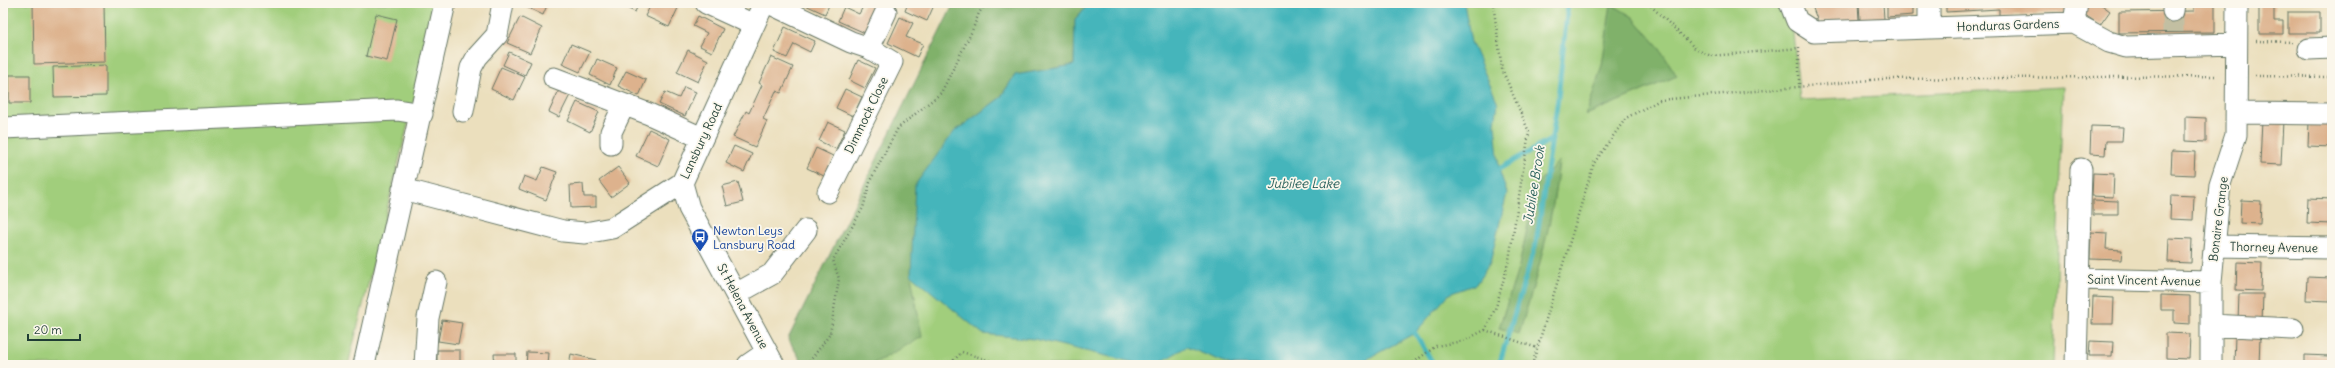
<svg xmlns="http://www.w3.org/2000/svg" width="2335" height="368" font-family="Delius,sans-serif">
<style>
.green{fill:#a1ce7b;stroke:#608658}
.forest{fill:#80b16b;stroke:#507750}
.water{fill:#45b5bb;stroke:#327978}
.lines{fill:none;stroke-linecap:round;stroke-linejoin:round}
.stream{stroke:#45b5bb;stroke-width:5}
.building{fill:#ddb28d}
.minor-tunnel{stroke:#c2bfa2;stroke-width:21;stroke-dasharray:21 10;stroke-linecap:butt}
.minor-casing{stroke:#667664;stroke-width:23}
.path{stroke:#667664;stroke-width:2.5;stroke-dasharray:1 3;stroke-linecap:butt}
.minor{stroke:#fff;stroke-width:21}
.labels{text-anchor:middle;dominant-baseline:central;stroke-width:3.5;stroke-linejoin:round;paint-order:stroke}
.street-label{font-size:12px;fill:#1f3d34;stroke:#fbf7ec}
.transit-label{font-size:12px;fill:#164399;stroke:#fbf7ec;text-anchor:start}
.water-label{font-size:13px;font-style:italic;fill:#2a615c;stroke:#fbf7ec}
</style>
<rect width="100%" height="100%" fill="#fbf7ec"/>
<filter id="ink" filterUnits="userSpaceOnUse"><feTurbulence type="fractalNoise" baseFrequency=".025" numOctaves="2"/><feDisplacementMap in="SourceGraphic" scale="8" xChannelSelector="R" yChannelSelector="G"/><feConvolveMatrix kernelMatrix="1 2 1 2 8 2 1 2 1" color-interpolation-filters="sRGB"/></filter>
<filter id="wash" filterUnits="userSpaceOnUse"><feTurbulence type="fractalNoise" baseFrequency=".012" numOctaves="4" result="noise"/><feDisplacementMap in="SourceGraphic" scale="16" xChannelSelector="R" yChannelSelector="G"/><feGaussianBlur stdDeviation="0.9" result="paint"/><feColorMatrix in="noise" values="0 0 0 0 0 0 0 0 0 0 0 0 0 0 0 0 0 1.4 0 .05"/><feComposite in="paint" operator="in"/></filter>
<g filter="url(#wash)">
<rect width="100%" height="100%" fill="#ebdfbd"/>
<path class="green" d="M 3,3 L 434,3 L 431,32 L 348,365 L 3,365 Z
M 957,3 L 1784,3 L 1792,24 L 1800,100 L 2063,87 L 2053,365 L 804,365 L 788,339 Z"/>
<path class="forest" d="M 954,3 L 1090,3 L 1075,19 L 1074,65 L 1015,75 L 1000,98 L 954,132 L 911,275 L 922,337 L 871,365 L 804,365 L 788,339 Z
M 1611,4 L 1633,17 L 1658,46 L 1677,76 L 1586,115 L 1602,65 Z
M 1559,161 C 1553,222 1537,276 1519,334 L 1499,328 L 1519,266 L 1537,183 Z"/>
<path class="water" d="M 1090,3 L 1464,3 L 1471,42 L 1498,103 L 1495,124 L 1499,169 L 1507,193 L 1490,263 L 1476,284 L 1449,294 L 1415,333 L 1356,365 L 1232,365 L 1186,347 L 1156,365 L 1145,365 L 1034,339 L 983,334 L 911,275 L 915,185 L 954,132 L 1000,98 L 1015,75 L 1074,65 L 1075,19 Z"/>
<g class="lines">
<path class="stream" d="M 1499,169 L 1552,139
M 1415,333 L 1434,365
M 1499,365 L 1536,243 L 1558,98 L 1568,3"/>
</g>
<g id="blocks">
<path class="building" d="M 33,3 L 104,3 L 105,62 L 34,64 Z
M 518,3 L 548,3 L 543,15 Z
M 616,3 L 639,3 L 635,12 Z
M 652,3 L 673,3 L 679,6 L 669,27 L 645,16 Z
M 801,3 L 830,3 L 825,14 Z
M 865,3 L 877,6 L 865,33 L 838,21 L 844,7 L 859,14 Z
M 908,3 L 935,3 L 927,21 L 905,11 Z
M 1811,3 L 1858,3 L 1859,20 L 1818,22 Z
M 1859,3 L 1883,3 L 1884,19 L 1860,20 Z
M 1887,3 L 1913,3 L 1913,15 L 1887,17 Z
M 1946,3 L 2071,3 L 2071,12 L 1999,16 L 1999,9 L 1946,12 Z
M 2085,3 L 2099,3 L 2110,11 L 2100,25 L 2079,11 Z
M 2194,3 L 2215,3 L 2215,32 L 2119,33 L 2119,12 L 2194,11 Z
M 2259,3 L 2274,3 L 2274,21 L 2283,21 L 2283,34 L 2259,34 Z
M 2288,12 L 2320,12 L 2320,33 L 2288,33 Z
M 376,14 L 397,19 L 387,61 L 366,56 Z
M 698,16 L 723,29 L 712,52 L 700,46 L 707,33 L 693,26 Z
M 520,17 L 542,28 L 530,53 L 507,43 Z
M 900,17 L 913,23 L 906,37 L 923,44 L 917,57 L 888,43 Z
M 785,27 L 815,41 L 810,52 L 794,44 L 787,58 L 774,52 Z
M 571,44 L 590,52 L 580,72 L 562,64 Z
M 688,50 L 708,60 L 698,82 L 677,72 Z
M 509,52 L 531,62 L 525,75 L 503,65 Z
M 771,57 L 793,67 L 781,93 L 776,91 L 763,119 L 767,121 L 755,147 L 733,137 L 746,111 L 749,113 L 762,85 L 759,83 Z
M 597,59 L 617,68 L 610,85 L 590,75 Z
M 858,60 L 875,68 L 865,88 L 849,80 Z
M 106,65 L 106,96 L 54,97 L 53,67 Z
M 501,67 L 525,77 L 514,100 L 491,89 Z
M 626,71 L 646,80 L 639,96 L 618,86 Z
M 9,75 L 30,75 L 30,103 L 9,103 Z
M 684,87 L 696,92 L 685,116 L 659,104 L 665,92 L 679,98 Z
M 845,89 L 862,97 L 853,116 L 836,108 Z
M 559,90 L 570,95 L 559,117 L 549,112 Z
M 577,102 L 599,112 L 590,132 L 568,121 Z
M 2185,117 L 2206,118 L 2206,142 L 2185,141 Z
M 2262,119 L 2283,120 L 2281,165 L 2260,164 Z
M 828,122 L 845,130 L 836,149 L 819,141 Z
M 2309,122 L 2332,122 L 2332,147 L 2308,146 Z
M 2091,126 L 2123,127 L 2122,141 L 2106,141 L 2105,155 L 2090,154 Z
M 649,129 L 670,139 L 658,166 L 636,156 Z
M 734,146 L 752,154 L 744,172 L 726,163 Z
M 816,148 L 833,156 L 824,176 L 807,168 Z
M 2172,151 L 2195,152 L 2194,175 L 2171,174 Z
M 543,167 L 557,172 L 546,200 L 519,189 L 524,176 L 537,181 Z
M 618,167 L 630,183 L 611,197 L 599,181 Z
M 2093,173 L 2114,174 L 2113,197 L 2092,196 Z
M 738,182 L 743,202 L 727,206 L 722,186 Z
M 583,184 L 584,197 L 596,197 L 596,207 L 571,208 L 570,185 Z
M 2171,195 L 2194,196 L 2193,220 L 2170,219 Z
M 2308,198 L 2332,199 L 2332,224 L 2307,223 Z
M 2093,200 L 2118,201 L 2118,215 L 2093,215 Z
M 2241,200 L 2261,201 L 2260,224 L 2240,223 Z
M 2091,232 L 2107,233 L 2106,249 L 2122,250 L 2121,260 L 2090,259 Z
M 2169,238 L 2192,239 L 2191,263 L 2168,262 Z
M 2237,262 L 2262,263 L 2261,291 L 2236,290 Z
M 2307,277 L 2331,278 L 2330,301 L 2306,300 Z
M 2239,294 L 2263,294 L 2262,322 L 2238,322 Z
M 2161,295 L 2190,296 L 2190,324 L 2174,323 L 2174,310 L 2161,310 Z
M 2093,297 L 2114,298 L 2113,324 L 2092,324 Z
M 442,320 L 462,323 L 458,344 L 438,341 Z
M 2166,333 L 2190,334 L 2189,359 L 2166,358 Z
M 2235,336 L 2260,337 L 2259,365 L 2234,364 Z
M 2090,341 L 2113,342 L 2112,356 L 2089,356 Z
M 437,350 L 460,350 L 460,365 L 437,365 Z
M 527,352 L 549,353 L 548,365 L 526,365 Z
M 494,354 L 516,354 L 516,365 L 495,365 Z
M 571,354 L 596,360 L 595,365 L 569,365 Z
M 2330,354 L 2332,354 L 2332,365 L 2330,365 Z
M 2305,355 L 2329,356 L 2329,365 L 2305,365 Z"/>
</g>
</g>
<g filter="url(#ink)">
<use href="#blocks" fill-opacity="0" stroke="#667664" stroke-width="1"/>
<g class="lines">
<path class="minor-tunnel" d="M 2173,32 L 2173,11"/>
<defs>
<path id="minor" d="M 706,3 L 754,25
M 769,3 L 851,42 L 869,48 L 892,62 L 828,192
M 1790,3 L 1797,21 L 1814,32 L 2074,23 L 2109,42 L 2126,47 L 2236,44
M 2173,11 L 2174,3
M 2074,23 L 2077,3
M 1929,27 L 1929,3
M 869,48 L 886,12
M 2309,49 L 2332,48
M 554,78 L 649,114 L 702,138
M 463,111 L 471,68 L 477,57 L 497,35 L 503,3
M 2237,113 L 2332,114
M 3,128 L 397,110 L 422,114
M 611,144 L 611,132 L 624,105
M 682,183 L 689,208 L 774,365
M 403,189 L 563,231 L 585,233 L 612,228 L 682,183 L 764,3
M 2215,246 L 2332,248
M 2078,279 L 2211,282
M 736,294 L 772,274 L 806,230
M 2211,325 L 2293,329
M 364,365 L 445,3
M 425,365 L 428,318 L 436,282
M 748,365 L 767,352
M 2076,365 L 2081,169
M 2211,365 L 2211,282 L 2220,184 L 2236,135 L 2237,3"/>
</defs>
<use href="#minor" class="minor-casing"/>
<path class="path" d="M 1648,3 L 1697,50 L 1711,56 L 1799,48
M 2256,41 L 2293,42
M 1799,47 L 1799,86
M 2255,76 L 2332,77
M 1485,330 L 1537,348
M 807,365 L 830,334 L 839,279 L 833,260 L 863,208 L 871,179 L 898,128 L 941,93 L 972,31 L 979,13 L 986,3
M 961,365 L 954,360 L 962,352 L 1004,365 L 1017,365
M 1410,365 L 1436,346 L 1463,341 L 1485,330 L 1496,307 L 1509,260 L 1529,132 L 1502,69 L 1493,3
M 1532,365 L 1594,163 L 1626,118 L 1660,100 L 1881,79 L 2218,76"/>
<use href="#minor" class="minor"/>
</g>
</g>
<defs>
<symbol id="bus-pin" viewBox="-11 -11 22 30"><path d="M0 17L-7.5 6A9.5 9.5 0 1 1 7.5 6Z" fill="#1a4fb4" stroke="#fbf7ec"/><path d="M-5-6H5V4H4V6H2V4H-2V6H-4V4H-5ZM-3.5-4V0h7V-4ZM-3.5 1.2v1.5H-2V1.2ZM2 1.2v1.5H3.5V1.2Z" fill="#fff"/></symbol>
</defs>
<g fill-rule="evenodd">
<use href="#bus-pin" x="690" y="227" width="20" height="27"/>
</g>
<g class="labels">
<g class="street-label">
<text transform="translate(2008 25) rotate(-2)">Honduras Gardens</text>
<text transform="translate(866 115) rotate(-64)">Dimmock Close</text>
<text transform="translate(701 141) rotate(-65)">Lansbury Road</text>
<text transform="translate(2218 219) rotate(-83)">Bonaire Grange</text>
<text transform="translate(2274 247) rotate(1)">Thorney Avenue</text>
<text transform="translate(2144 280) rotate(1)">Saint Vincent Avenue</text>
<text transform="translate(743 306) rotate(62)">St Helena Avenue</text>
</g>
<g class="transit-label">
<text x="713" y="230">Newton Leys<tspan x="713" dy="14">Lansbury Road</tspan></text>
</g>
<g class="water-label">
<text x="1303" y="183">Jubilee Lake</text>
<text transform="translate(1534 185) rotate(-81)">Jubilee Brook</text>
</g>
</g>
<rect width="2335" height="368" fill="none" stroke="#fbf7ec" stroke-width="16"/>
<path d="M28 334v6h52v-6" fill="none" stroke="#1f3d34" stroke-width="2"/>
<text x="34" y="334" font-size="12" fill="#1f3d34" stroke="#fbf7ec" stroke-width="3" paint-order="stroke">20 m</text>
</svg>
